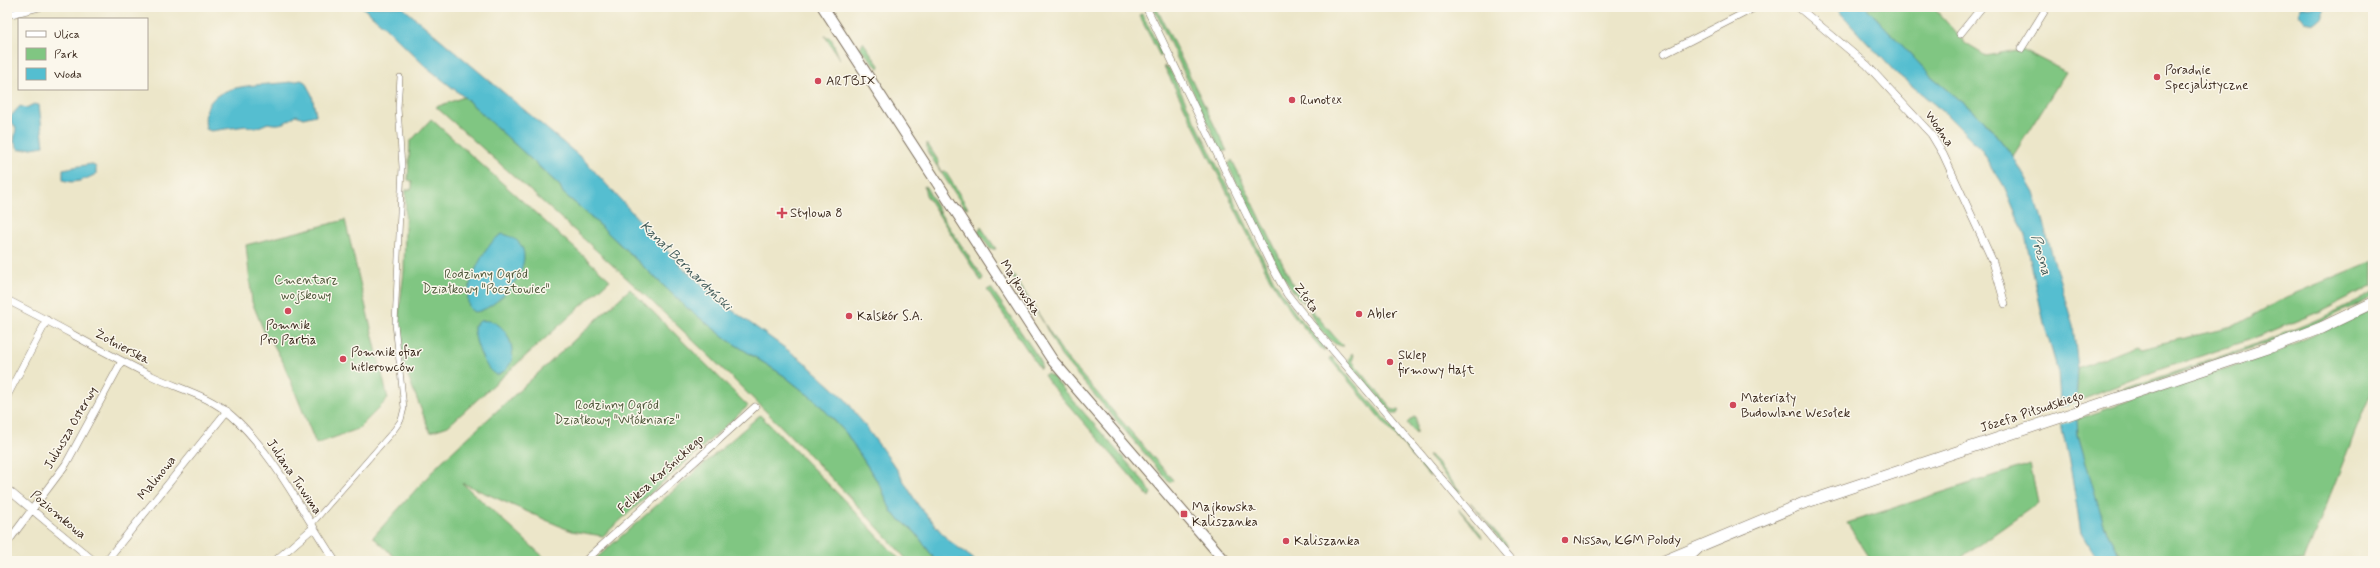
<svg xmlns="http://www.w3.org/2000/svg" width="2380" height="568" font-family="Mynerve,sans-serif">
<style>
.green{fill:#80c682;stroke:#5e7850}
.water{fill:#54bed0;stroke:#487477}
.pier{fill:#ece6c9}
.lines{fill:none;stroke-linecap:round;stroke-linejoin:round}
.pedestrian-casing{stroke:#796c5a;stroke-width:6}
.minor-casing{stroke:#796c5a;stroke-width:8}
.secondary-casing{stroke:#796c5a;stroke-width:12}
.primary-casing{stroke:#796c5a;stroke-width:12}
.pedestrian{stroke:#fff;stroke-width:5}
.minor{stroke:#fff;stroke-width:7}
.secondary{stroke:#fff;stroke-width:10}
.primary{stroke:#fff;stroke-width:11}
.poi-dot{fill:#d1495b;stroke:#fbf7ec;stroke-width:1.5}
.labels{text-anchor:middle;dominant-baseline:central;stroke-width:3;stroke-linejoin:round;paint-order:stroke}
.poi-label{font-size:13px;fill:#3b2a1e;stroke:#fbf7ec;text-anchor:start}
.street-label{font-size:13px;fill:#3b2a1e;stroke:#fbf7ec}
.park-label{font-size:13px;fill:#50593c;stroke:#fbf7ec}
.water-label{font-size:14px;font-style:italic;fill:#445e5c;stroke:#fbf7ec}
</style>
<rect width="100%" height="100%" fill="#fbf7ec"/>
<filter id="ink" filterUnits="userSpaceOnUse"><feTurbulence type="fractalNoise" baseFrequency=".025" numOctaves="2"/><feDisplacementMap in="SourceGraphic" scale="8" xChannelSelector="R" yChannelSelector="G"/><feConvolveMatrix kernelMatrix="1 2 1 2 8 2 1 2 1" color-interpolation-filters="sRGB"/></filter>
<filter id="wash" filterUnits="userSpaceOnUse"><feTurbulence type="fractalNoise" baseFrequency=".012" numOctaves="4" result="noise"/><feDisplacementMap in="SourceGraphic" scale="16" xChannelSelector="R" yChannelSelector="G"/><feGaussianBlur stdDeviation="0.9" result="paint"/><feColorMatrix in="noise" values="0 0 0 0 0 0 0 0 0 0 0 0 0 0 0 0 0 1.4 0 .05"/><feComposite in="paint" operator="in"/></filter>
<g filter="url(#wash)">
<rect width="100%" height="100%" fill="#ece6c9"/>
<path class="green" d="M 1153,7 L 1156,7 L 1227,151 L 1221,151 Z
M 1866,7 L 1933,7 L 1966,44 L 1986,56 L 2021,49 L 2066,72 L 2013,156 L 1985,121 L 1931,76 Z
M 1142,14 L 1162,53 L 1160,56 L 1139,15 Z
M 825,36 L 831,38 L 840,60 Z
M 863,42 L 880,67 L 878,68 L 860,48 Z
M 1164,66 L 1169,68 L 1273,279 L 1296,314 L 1324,346 L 1324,352 L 1292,313 L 1270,279 Z
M 464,97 L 560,186 L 563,193 L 588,214 L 686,307 L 728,340 L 783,375 L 817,402 L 846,433 L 881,487 L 892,513 L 915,532 L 936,561 L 908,561 C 763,398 599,251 436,107 Z
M 431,119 L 610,280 L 448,426 L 430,432 L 404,366 L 400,342 L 399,312 L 404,271 L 406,190 L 412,189 L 412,181 L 408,180 L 410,142 Z
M 927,143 L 939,162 L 937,164 L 942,173 L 945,171 L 968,208 L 964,207 L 927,151 Z
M 1232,160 L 1295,289 L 1305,302 C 1290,302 1237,184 1228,165 Z
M 924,186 L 926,187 L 940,213 L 983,278 L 981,281 L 926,195 Z
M 345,220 L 388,399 L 358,429 L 316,444 L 283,362 L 271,340 L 268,341 L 252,302 L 246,245 Z
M 981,227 L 996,249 L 990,249 L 978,231 Z
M 2373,261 L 2373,285 L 2321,311 L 2252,339 L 2159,370 L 2076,402 L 2078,368 L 2136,345 L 2141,348 L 2232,327 L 2286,297 Z
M 1013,274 L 1065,356 L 1173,480 L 1170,483 L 1061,356 L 1041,318 L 1011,275 Z
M 991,288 L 1040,360 L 1041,366 L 1040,369 L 987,290 Z
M 630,289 L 748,406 L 603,536 L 571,531 L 462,483 L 548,561 L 399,561 L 373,537 L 440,463 Z
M 2373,292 L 2373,297 L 2367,300 L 2295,333 L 2103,399 L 2103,397 C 2193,364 2289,339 2373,292 Z
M 1310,308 L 1340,343 L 1343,346 C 1333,348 1308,318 1310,308 Z
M 2373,309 L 2373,387 L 2304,561 L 2127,561 C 2097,531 2090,475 2078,435 L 2077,419 L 2268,355 Z
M 1352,353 L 1354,355 L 1352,361 L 1393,410 L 1399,410 L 1397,414 L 1393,414 L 1348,362 Z
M 1332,357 L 1427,468 L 1430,477 L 1329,358 Z
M 1047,374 L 1052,376 L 1146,484 L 1151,493 L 1149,497 L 1050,384 L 1044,375 Z
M 760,415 L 848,504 L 901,561 L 593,561 Z
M 1415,416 L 1416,417 L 1416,434 L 1407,423 Z
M 1430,455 L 1461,492 L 1459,492 L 1428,456 Z
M 2030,464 L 2038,503 L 1956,561 L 1872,561 L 1847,523 Z
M 1470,502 L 1508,546 L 1504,545 Z
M 1459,509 L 1481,534 L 1482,538 L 1459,510 Z"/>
<path class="water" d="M 362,7 L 402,7 L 585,161 L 683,268 L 729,308 L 803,361 L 846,400 L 896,468 L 918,505 L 947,539 L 976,561 L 936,561 L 915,532 L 892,513 L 881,487 L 846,433 L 817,402 L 783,375 L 728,340 L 686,307 L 588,214 L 563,193 L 560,186 L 464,97 L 425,66 L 384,26 Z
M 1835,7 L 1866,7 L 1931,76 L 1983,119 L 2013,156 L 2034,192 L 2073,326 L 2078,368 L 2076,402 L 2078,435 L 2105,528 L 2118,552 L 2127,561 L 2098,561 L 2081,533 L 2071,471 L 2062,429 L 2058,372 L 2044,323 L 2025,235 L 2004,186 L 1981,149 L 1945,113 L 1895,72 Z
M 2300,7 L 2323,7 L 2323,17 L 2315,24 L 2305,22 L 2299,14 Z
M 301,80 L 305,82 L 312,95 L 316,115 L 303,118 L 296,115 C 287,123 279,126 268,123 L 256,128 L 246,126 L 211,131 L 206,129 C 197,75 268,89 301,80 Z
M 34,104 L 39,105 L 44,146 L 19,150 L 14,142 L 16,128 L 11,121 L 11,116 L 20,106 L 26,108 Z
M 91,164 L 96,167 L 96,174 C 86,179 75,185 63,180 L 63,169 Z
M 503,234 C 554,247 499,312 474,312 C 454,303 487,237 503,234 Z
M 480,321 C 502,317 515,341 512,361 L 506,370 L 497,375 C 485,372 473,338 474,326 Z"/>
<path class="pier" d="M 2078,401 L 2079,418 L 2059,425 L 2058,408 Z"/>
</g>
<g filter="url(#ink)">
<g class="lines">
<defs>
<path id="pedestrian" d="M 311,525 L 394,430 L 401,420 L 404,408 L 395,324 L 402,167 L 398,108 L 400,77"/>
<path id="minor" d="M 1146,7 L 1270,263 L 1287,294 L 1310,323 L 1511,561
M 1798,7 L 1867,65 L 1931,134 L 1943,154 L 1982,238 L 1993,262 L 2005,304
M 7,15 L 39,7
M 1960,34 L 1982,7
M 2021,49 L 2047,7
M 1664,54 L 1756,7
M 7,300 C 56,324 102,352 152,376 C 179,389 209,395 232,416 C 273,452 304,515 335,561
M 7,396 L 47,320
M 7,489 L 94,561
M 7,543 L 66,464 L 122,361
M 106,561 L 227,411
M 275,561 L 313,528
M 585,561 L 755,407"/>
<path id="secondary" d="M 823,7 L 1053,361 L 1225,561"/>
<path id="primary" d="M 1664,561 L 1801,504 L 2271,347 L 2321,328 L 2373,303
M 1684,561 L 1697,549"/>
</defs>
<use href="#pedestrian" class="pedestrian-casing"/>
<use href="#minor" class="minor-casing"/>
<use href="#secondary" class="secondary-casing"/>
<use href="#primary" class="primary-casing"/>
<use href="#pedestrian" class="pedestrian"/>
<use href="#minor" class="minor"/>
<use href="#secondary" class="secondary"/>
<use href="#primary" class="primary"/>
</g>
</g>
<g class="poi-dot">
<circle cx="2157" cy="77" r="4"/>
<circle cx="818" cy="81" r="4"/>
<circle cx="1292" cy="100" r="4"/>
<path d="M780 207h4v4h4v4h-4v4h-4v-4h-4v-4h4z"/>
<circle cx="288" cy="311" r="4"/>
<circle cx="1359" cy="314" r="4"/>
<circle cx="849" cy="316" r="4"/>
<circle cx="343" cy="359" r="4"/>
<circle cx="1390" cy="362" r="4"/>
<circle cx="1733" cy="405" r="4"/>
<rect x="1180" y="510" width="8" height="8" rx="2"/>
<circle cx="1565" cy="540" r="4"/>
<circle cx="1286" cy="541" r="4"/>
</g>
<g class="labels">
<g class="poi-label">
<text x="2165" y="70">Poradnie<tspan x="2165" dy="15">Specjalistyczne</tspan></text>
<text x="826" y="81">ARTBIX</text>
<text x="1300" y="100">Runotex</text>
<text x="790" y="213">Stylowa 8</text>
<text x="1367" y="314">Abler</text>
<text x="857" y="316">Kalskór S.A.</text>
<text x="288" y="325" text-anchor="middle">Pomnik<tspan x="288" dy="15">Pro Partia</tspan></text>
<text x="351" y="352">Pomnik ofiar<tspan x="351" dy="15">hitlerowców</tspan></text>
<text x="1398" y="355">Sklep<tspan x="1398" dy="15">firmowy Haft</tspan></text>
<text x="1741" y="398">Materiały<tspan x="1741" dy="15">Budowlane Wesołek</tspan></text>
<text x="1192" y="507">Majkowska<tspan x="1192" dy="15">Kaliszanka</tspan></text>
<text x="1573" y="540">Nissan, KGM Polody</text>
<text x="1294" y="541">Kaliszanka</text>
</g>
<g class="street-label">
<text transform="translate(1939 129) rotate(55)">Wodna</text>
<text transform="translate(1020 288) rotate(57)">Majkowska</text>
<text transform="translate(1306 298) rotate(54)">Złota</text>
<text transform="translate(122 347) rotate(28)">Żołnierska</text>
<text transform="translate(2032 412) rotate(-18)">Józefa Piłsudskiego</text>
<text transform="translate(71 428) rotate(-60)">Juliusza Osterwy</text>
<text transform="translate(661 474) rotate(-42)">Feliksa Karśnickiego</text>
<text transform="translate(294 477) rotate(56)">Juliana Tuwima</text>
<text transform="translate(157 478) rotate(-51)">Malinowa</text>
<text transform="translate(58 515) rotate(40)">Poziomkowa</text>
</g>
<g class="park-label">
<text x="486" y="274">Rodzinny Ogród<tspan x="486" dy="15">Działkowy "Pocztowiec"</tspan></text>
<text x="306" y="280">Cmentarz<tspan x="306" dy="15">wojskowy</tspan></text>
<text x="617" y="405">Rodzinny Ogród<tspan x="617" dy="15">Działkowy "Włókniarz"</tspan></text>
</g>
<g class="water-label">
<text transform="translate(2041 255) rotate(74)">Prosna</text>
<text transform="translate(686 266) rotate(44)">Kanał Bernardyński</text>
</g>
</g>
<rect width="2380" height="568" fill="none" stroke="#fbf7ec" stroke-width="24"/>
<rect x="18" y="18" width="130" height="72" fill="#fbf7ec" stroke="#aea59a"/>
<rect x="26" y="31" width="20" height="6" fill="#ffffff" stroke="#aea59a"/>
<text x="54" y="38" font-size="12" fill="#3b2a1e">Ulica</text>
<rect x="26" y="48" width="20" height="12" fill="#80c682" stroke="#aea59a"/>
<text x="54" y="58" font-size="12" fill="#3b2a1e">Park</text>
<rect x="26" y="68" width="20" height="12" fill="#54bed0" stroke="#aea59a"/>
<text x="54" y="78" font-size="12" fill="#3b2a1e">Woda</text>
</svg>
